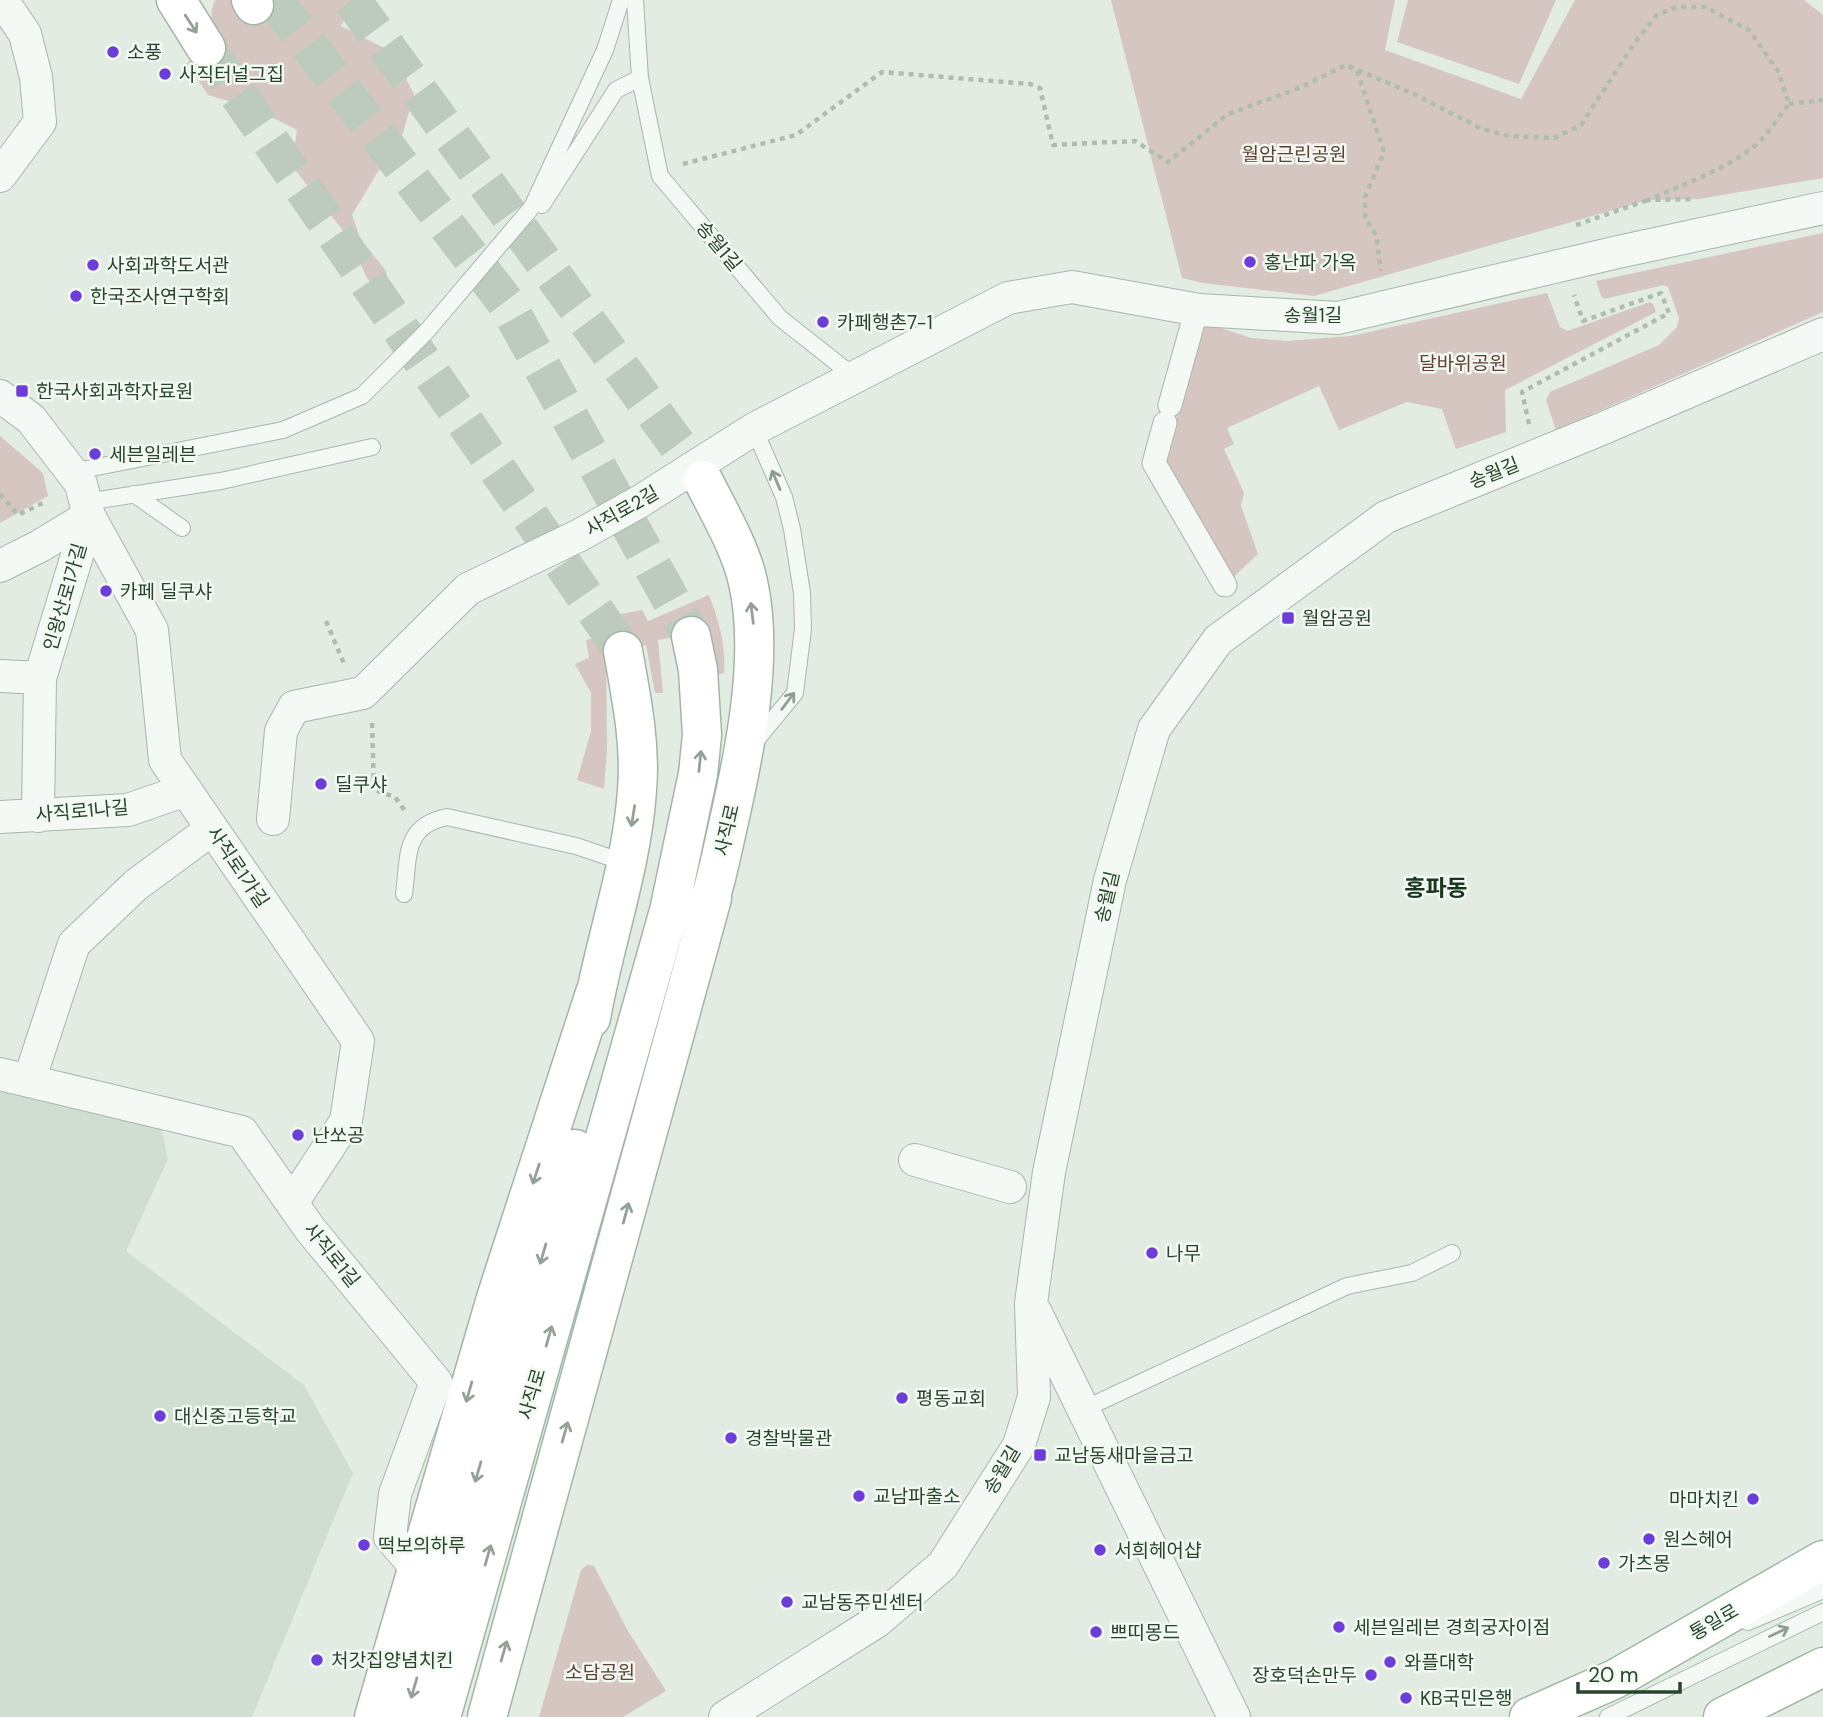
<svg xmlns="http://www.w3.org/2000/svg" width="1823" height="1717" font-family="'DM Sans','Noto Sans KR',sans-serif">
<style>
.built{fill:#d0ded1}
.green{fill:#d6c6c2}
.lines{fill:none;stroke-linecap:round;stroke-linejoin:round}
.primary-tunnel{stroke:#bdcbbe;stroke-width:38;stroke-dasharray:38 19;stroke-linecap:butt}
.service-casing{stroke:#a6b7a8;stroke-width:18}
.pedestrian-casing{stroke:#a6b7a8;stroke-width:25}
.minor-casing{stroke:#a6b7a8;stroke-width:34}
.primary-casing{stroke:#a0b8a2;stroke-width:41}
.path{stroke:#afbcb1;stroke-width:4.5;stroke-dasharray:5 5;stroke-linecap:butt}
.service{stroke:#f5f9f6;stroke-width:16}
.pedestrian{stroke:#f5f9f6;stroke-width:23}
.minor{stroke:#f5f9f6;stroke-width:32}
.primary{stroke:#fff;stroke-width:38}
.oneway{stroke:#94a295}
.oneway2{stroke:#8e9f90}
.poi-dot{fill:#6d3dda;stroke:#f2f9f2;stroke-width:2.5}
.labels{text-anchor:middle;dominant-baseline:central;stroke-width:5;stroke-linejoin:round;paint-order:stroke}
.poi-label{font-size:19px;fill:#28452b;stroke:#f2f9f2;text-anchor:start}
.park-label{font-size:19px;fill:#624134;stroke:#f2f9f2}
.street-label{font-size:19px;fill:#28452b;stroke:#f2f9f2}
.quarter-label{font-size:23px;font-weight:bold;fill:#1a361e;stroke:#f2f9f2}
</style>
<rect width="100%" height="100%" fill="#e2ece3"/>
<path class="built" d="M 0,1078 L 158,1114 L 168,1159 L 126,1251 L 304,1385 L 353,1473 L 252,1717 L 0,1717 Z"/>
<path class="green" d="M 215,0 L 354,0 L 341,26 L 386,49 L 384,56 L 404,67 L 407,81 L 414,94 L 399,147 L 377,173 L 352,215 L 360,238 L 386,271 L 388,284 L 378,292 L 367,278 L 348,237 L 292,166 L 297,130 L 253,108 L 208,95 L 187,63 L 221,41 C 212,26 208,17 215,0 Z
M 1111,0 L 1395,0 L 1385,50 L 1521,99 L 1575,0 L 1804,0 L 1823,15 L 1823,178 L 1699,199 L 1648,200 L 1314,296 L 1203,283 L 1182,278 Z
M 1408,0 L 1556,0 L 1519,84 L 1397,42 Z
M 1823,233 L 1823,312 L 1556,430 L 1546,400 L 1550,392 L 1659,345 L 1677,327 L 1679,318 L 1668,287 L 1664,285 L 1604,299 L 1601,296 L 1596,281 Z
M 1547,293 L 1560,327 L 1567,331 L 1650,302 L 1653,304 L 1656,312 L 1505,390 L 1506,432 L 1456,449 L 1442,409 L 1407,402 L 1339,430 L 1319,386 L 1227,428 L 1234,444 L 1224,449 L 1244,493 L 1241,506 L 1258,554 L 1225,585 L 1154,463 L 1175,426 L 1194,319 L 1251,338 L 1286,341 L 1351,336 Z
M 0,436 L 43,473 L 48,496 L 0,523 Z
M 709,595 C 719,622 726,644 724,673 L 715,675 L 707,631 L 658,640 L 663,693 L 655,693 L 646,645 L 606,652 L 607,750 L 604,789 L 577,780 L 591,731 L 591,693 L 575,664 L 589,658 L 586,640 L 624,630 L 621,614 L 642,610 L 648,621 Z
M 587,1565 L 594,1566 L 628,1631 L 666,1691 L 623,1717 L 539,1717 L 581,1570 Z"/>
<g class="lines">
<path class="primary-tunnel" d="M 274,0 L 507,304 L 691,636
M 352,0 L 703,480
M 206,48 L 623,651"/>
<defs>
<path id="service" d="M 635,0 L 640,78 L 660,176 L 780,318 L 856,378
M 542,205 L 616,90 L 640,78
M 72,472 L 283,430 L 362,396 L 427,331 L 532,207 L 605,50 L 621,0
M 134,494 L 182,528
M 86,502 L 221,481 L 372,447
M 753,744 L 795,693 L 803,629 L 802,593 L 792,529 L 784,497 L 754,429
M 404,894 C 409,857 403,826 447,817 L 576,846 L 626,863
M 1082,1410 L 1347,1286 L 1412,1273 L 1452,1253
M 1748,1622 L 1823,1590
M 1608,1717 L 1823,1612"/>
<path id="pedestrian" d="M 1170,405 L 1194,319
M 1165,423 L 1154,463 L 1225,585"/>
<path id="minor" d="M 0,176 L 40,122 L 36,77 L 25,34 L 2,0
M 0,396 L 31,419 L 81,484 L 89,516 L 40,546 L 0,566
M 89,516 L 152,630 L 165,760 L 358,1041 L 346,1121 L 292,1203
M 0,676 L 40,678
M 38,816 L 40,678 L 89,516
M 0,817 L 128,810 L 186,790
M 273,819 L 281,731 L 294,707 L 363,693 L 468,589 L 578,536 L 639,502 L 754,429 L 1008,298 L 1072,287 L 1199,310 L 1338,318 L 1618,252 L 1823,208
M 0,1074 L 242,1132 L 310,1229 L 436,1382 L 395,1494 L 390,1537 L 408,1558 L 417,1573
M 29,1081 L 74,944 L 136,885 L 212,829
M 915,1160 L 1010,1187
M 1036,1313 L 1234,1717
M 725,1717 L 876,1622 L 943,1565 L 1019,1445 L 1034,1397 L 1031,1303 L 1049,1172 L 1110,880 L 1154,729 L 1218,640 L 1386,517 L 1599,430 L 1823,334"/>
<path id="primary" d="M 176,0 L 206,48
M 251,0 L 254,5
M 702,922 C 714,892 720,861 727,830 C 744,756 765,657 748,582 C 741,549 718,510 703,480
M 591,1018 C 604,942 632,867 637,790 C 641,744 631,696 623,651
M 374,1717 L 496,1298 L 595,993
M 406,1717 L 575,1149
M 441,1717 L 669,911 L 698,774 L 702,735 L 698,670 L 691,636
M 487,1717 L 712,898
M 1529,1717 L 1615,1679 L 1823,1560
M 1723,1717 L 1823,1667"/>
</defs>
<use href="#service" class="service-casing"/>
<use href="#pedestrian" class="pedestrian-casing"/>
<use href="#minor" class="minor-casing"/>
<use href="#primary" class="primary-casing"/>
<path class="path" d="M 1357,71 L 1384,152 L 1365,197 L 1365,218 L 1376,235 L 1381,271
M 1789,104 L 1823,100
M 683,164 L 796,135 L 882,72 L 1030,84 L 1040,88 L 1053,145 L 1135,141 L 1168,162 L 1228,114 L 1297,89 L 1346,65 L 1416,95 L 1482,129 L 1509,136 L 1554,138 L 1581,125 L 1636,41 L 1657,15 L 1677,7 L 1705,7 L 1749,30 L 1778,71 L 1789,104 C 1780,115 1772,128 1763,138 C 1737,166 1683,184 1648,200 L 1695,199
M 1576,225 L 1648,200
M 1529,424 L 1522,392 L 1669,313 L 1661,293 L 1583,321 L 1574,295
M 0,494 L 18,515 L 43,503
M 326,621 L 345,666
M 372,723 L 374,790 L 395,797 L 405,811"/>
<use href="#service" class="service"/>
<use href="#pedestrian" class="pedestrian"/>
<use href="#minor" class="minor"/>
<use href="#primary" class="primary"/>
</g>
<defs><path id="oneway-shaft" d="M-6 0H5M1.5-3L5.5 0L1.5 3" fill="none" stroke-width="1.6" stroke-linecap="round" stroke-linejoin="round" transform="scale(1.75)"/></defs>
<g class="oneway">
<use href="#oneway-shaft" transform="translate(191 24) rotate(57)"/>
<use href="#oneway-shaft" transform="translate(752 613) rotate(-97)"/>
<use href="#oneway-shaft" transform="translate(700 761) rotate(-84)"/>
<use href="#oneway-shaft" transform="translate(633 816) rotate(99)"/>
<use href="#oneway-shaft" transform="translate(536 1174) rotate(108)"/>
<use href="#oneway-shaft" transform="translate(626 1213) rotate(-75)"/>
<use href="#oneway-shaft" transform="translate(543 1254) rotate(106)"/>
<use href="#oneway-shaft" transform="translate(549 1336) rotate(-74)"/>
<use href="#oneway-shaft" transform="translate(469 1392) rotate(106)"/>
<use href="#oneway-shaft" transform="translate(565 1432) rotate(-74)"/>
<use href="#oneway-shaft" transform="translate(478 1472) rotate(106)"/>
<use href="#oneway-shaft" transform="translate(488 1555) rotate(-74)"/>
<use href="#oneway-shaft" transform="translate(504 1651) rotate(-74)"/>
<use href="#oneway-shaft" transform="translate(414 1688) rotate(106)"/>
</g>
<g class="oneway2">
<use href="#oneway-shaft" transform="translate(776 480) rotate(-113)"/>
<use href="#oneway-shaft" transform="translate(788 701) rotate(-53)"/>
<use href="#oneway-shaft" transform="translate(1779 1632) rotate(-25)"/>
</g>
<g class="poi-dot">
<circle cx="113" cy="52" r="7"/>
<circle cx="165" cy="74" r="7"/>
<circle cx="1250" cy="262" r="7"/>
<circle cx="93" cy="265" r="7"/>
<circle cx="76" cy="296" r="7"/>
<circle cx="823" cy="322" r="7"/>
<rect x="15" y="384" width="14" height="14" rx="3.5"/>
<circle cx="95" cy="454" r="7"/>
<circle cx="106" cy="591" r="7"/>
<rect x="1281" y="611" width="14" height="14" rx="3.5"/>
<circle cx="321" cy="784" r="7"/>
<circle cx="298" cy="1135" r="7"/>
<circle cx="1152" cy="1253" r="7"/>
<circle cx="902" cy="1398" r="7"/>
<circle cx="160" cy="1416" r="7"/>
<circle cx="731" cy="1438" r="7"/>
<rect x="1033" y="1448" width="14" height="14" rx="3.5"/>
<circle cx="859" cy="1496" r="7"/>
<circle cx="1753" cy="1499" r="7"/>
<circle cx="1649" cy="1539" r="7"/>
<circle cx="364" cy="1545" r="7"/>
<circle cx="1100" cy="1550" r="7"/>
<circle cx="1604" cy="1563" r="7"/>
<circle cx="787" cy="1602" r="7"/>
<circle cx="1339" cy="1627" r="7"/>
<circle cx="1096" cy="1632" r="7"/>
<circle cx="317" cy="1660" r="7"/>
<circle cx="1390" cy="1662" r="7"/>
<circle cx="1371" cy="1675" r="7"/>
<circle cx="1406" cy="1698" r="7"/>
</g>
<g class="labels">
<g class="poi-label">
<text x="127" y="52">소풍</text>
<text x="179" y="74">사직터널그집</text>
<text x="1264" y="262">홍난파 가옥</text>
<text x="107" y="265">사회과학도서관</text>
<text x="90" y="296">한국조사연구학회</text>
<text x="837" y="322">카페행촌7-1</text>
<text x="36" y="391">한국사회과학자료원</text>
<text x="109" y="454">세븐일레븐</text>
<text x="120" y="591">카페 딜쿠샤</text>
<text x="1302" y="618">월암공원</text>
<text x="335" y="784">딜쿠샤</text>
<text x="312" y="1135">난쏘공</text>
<text x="1166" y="1253">나무</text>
<text x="916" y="1398">평동교회</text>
<text x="174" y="1416">대신중고등학교</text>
<text x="745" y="1438">경찰박물관</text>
<text x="1054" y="1455">교남동새마을금고</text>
<text x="873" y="1496">교남파출소</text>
<text x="1739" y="1499" text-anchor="end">마마치킨</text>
<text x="1663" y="1539">원스헤어</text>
<text x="378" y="1545">떡보의하루</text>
<text x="1114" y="1550">서희헤어샵</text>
<text x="1618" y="1563">가츠몽</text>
<text x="801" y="1602">교남동주민센터</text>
<text x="1353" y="1627">세븐일레븐 경희궁자이점</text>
<text x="1110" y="1632">쁘띠몽드</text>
<text x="331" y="1660">처갓집양념치킨</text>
<text x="1404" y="1662">와플대학</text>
<text x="1357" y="1675" text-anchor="end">장호덕손만두</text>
<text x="1420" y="1698">KB국민은행</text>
</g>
<g class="park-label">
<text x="1294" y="154">월암근린공원</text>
<text x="1463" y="363">달바위공원</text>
<text x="600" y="1672">소담공원</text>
</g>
<g class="street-label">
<text transform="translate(719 246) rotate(50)">송월1길</text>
<text x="1313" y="315">송월1길</text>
<text transform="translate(1494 473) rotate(-22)">송월길</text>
<text transform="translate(622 511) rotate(-30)">사직로2길</text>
<text transform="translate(65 597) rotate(-74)">인왕산로1가길</text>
<text transform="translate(82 811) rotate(-5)">사직로1나길</text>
<text transform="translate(727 830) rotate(-77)">사직로</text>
<text transform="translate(238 867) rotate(56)">사직로1가길</text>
<text transform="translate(1107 897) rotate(-77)">송월길</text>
<text transform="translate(332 1255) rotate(51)">사직로1길</text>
<text transform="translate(532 1394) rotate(-74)">사직로</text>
<text transform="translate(1002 1470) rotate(-59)">송월길</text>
<text transform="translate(1714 1622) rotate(-30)">통일로</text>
</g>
<g class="quarter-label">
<text x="1436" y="888">홍파동</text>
</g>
</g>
<path d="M1578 1682v10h102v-10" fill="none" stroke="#28452b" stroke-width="3.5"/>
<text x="1588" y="1682" font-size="21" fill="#28452b" stroke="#f2f9f2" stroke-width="5" paint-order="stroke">20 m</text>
</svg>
